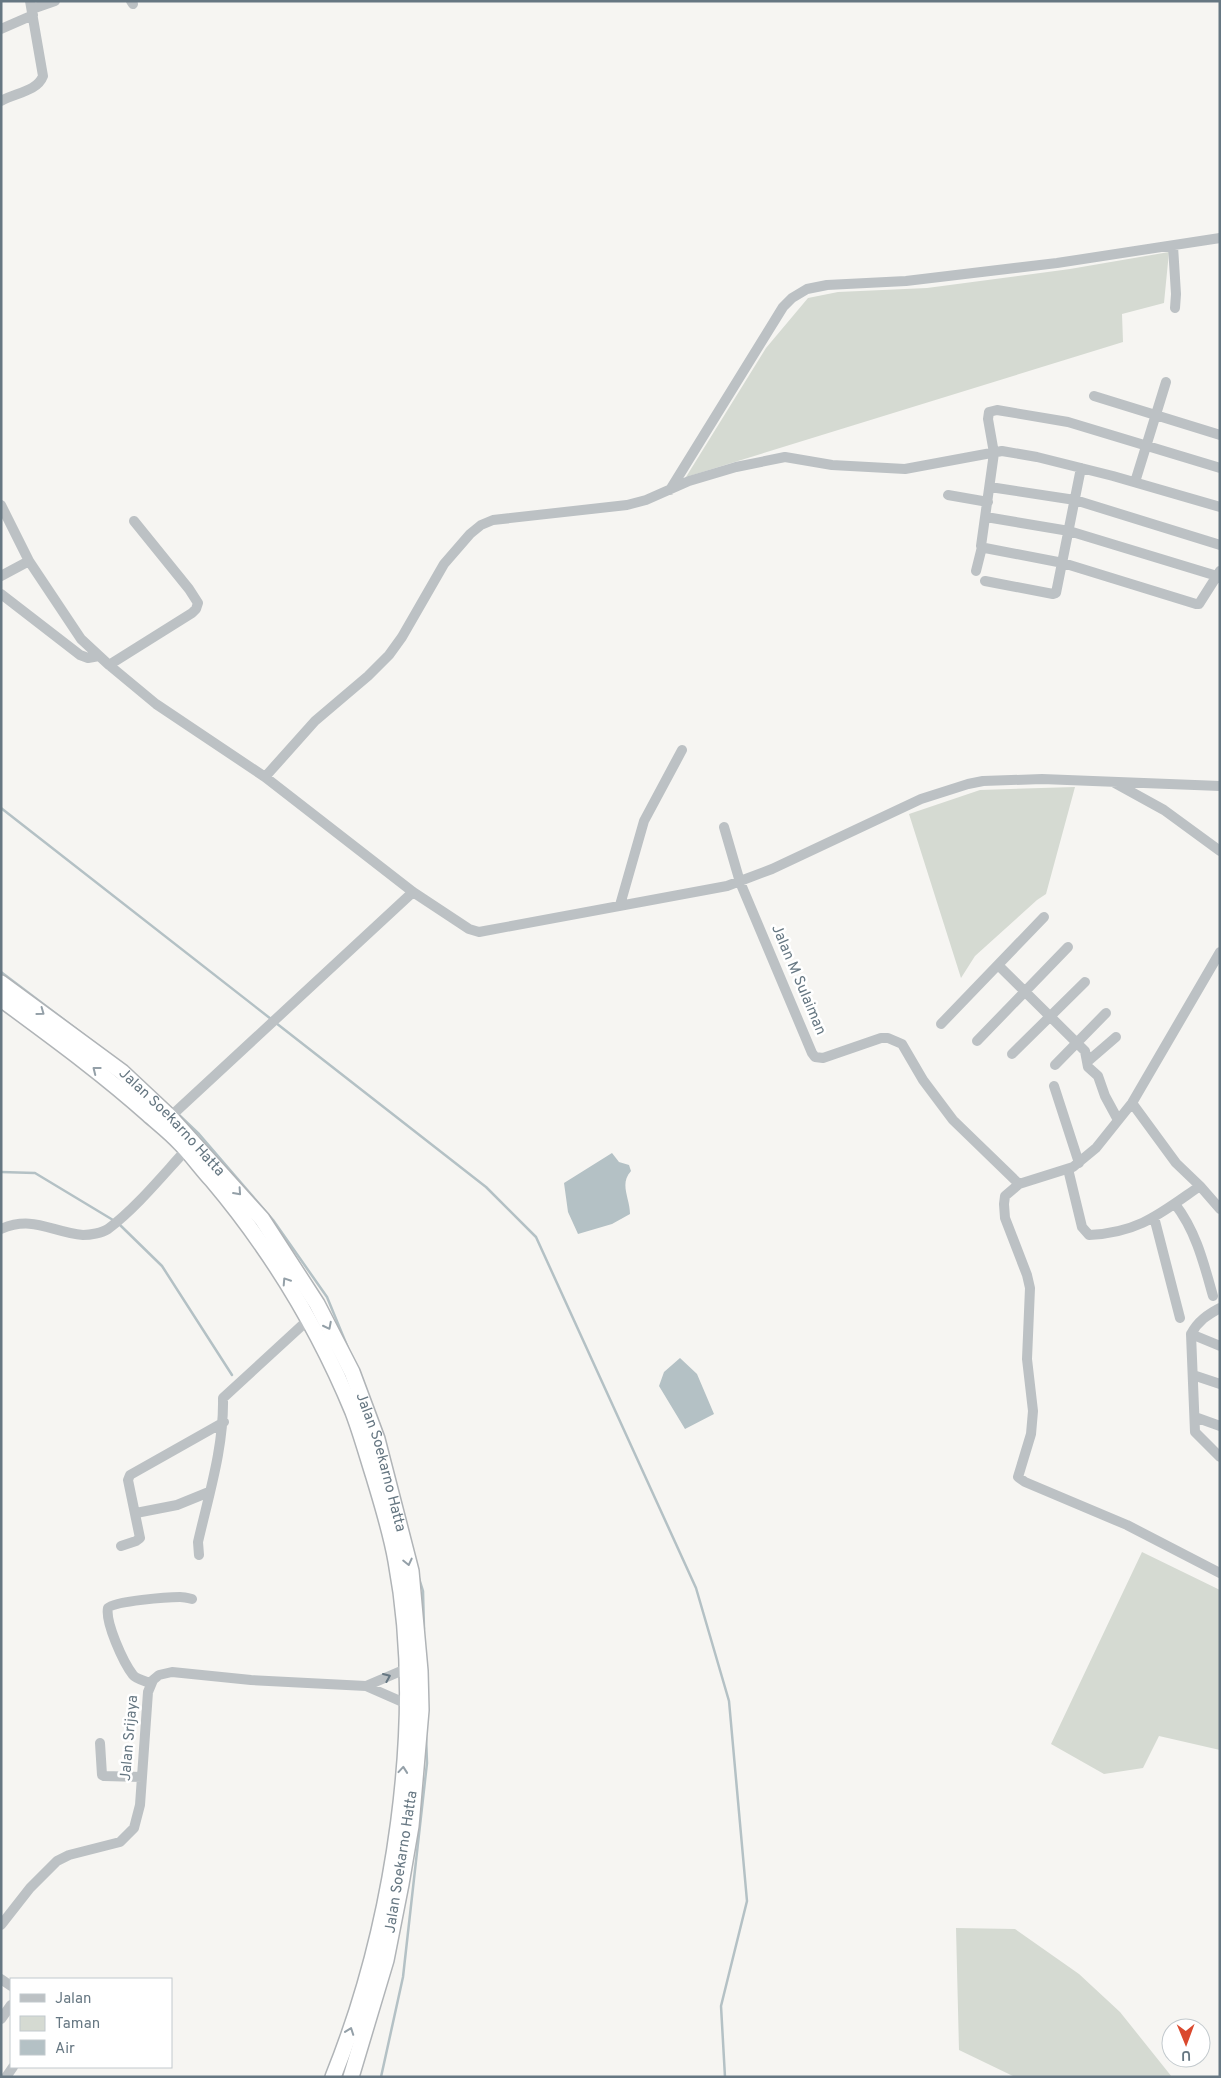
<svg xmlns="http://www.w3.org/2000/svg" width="1221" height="2078" font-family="Overpass,sans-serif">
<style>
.green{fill:#d5dad2}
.water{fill:#b4c1c5}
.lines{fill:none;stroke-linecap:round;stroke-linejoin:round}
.stream{stroke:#b4c1c5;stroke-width:2.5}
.highway-casing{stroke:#b0b4b7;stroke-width:18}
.minor{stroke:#bcc1c4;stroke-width:10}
.highway{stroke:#fff;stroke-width:15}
.oneway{stroke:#94a0a8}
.oneway2{stroke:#667782}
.labels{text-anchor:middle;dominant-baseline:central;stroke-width:5;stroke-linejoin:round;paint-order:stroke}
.street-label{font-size:15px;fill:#667782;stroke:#fff}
</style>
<rect width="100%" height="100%" fill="#f6f5f2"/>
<path class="green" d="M 1169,252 L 1164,303 L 1122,314 L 1123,342 L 686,477 L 766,348 L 808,298 L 838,292 L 927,288 L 1070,269 Z
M 1075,787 L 1046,894 L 1037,900 L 975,956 L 961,978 L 909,814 L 980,790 Z
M 1142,1552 L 1220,1590 L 1220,1750 L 1159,1736 L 1143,1768 L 1104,1774 L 1051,1744 Z
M 956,1928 L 1015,1929 L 1079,1974 L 1120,2012 L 1172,2077 L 1015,2077 L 959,2050 Z"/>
<path class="water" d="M 612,1153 L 619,1162 L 629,1165 L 631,1171 C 619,1184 630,1198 630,1214 L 612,1224 L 578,1234 L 568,1212 L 564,1183 Z
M 680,1358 L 697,1374 L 714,1414 L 685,1429 L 659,1386 L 664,1372 Z"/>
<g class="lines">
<path class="stream" d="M 1,808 L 271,1019
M 1,972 L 108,1053
M 276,1023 L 486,1187 L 536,1237 L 696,1588 L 729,1701 L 747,1901 L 721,2006 L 725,2077
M 178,1114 L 199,1134 L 273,1220 L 327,1297 L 348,1348
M 1,1172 L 35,1173 L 113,1220
M 120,1225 L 162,1266 L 232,1375
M 418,1575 L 423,1591 L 424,1629
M 381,2077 L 403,1977 L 427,1763 L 426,1735"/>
<defs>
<g id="highway">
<path id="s1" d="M 1,983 L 122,1072 L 170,1117 L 262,1219 L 317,1304 L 352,1372 L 377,1439 L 411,1571 L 420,1671 L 421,1710 L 411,1826 L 401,1884 L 386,1960 L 351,2077"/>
<path d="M 1,999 C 51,1036 101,1072 148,1114 C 158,1123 170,1132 180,1143 C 191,1154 201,1168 212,1180 C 271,1250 318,1327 353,1412 C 361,1433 367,1455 374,1477 C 382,1504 391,1532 396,1561 C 426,1721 394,1926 333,2077"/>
</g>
</defs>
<use href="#highway" class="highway-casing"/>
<path class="minor" d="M 131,1 L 133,4
M 32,9 L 55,1
M 1,29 L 33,15
M 1,101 C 14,93 37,92 43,76 L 30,1
M 1173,246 L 1176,294 L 1175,308
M 1094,396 L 1220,435
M 1220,468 L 1068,422 L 997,410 L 989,412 L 988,419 L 994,453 L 981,546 L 985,548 L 1063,563 L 1196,604 L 1199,604 L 1220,571
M 1135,482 L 1166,382
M 990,487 L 1075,500 L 1220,545
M 670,490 L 783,307 L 792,298 L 807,289 L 827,285 L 906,281 L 1057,263 L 1220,238
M 948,495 L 988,502
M 1,505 L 29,561 L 81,639 L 109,665 L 156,704 L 265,777 L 413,892 L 469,929 L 479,932 L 727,886 L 772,869 L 921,799 L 968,784 L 983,781 L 1042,779 L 1220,786
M 986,517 L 1069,531 L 1217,576 L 1220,578
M 976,571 L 982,547
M 1,576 L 29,561
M 985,581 L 1053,594 L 1056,593 L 1081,468
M 1,594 L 80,655 L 88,658 L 99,656
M 109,665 L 192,613 L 196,609 L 198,603 L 189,589 L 134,521
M 265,777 L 315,721 L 368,676 L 389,655 L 402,637 L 444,564 L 470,534 L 481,525 L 493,520 L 627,505 L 646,500 L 689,481 L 736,467 L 785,457 L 832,465 L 905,469 L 1002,451 L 1037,457 L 1113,476 L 1220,507
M 1115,783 L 1164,810 L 1220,851
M 724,827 L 740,882 L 812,1053 L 815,1057 L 823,1058 L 881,1038 L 888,1038 L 902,1044 L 923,1080 L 953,1120 L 1019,1184
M 620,905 L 644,821 L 682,750
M 1220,952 L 1132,1103 L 1096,1148 L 1073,1167 L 1019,1184 L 1005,1196 L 1004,1204 L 1005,1218 L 1027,1275 L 1030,1288 L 1027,1359 L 1033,1411 L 1031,1434 L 1018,1477 L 1025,1482 L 1127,1525 L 1220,1573
M 998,965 L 1085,1051 L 1088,1067 L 1098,1076 L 1105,1096 L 1118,1120
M 941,1024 L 1044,917
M 977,1041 L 1068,947
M 1012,1054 L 1085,982
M 1087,1062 L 1116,1037
M 1055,1065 L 1106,1013
M 1054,1086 L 1079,1163
M 170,1117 L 413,892
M 1068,1169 L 1082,1227 L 1089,1235 C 1139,1233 1161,1213 1200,1186 L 1176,1163 L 1132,1103
M 1200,1186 L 1220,1209
M 1175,1204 C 1196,1231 1204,1264 1213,1296
M 1154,1217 L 1180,1318
M 1,1229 C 33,1215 51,1232 83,1235 C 90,1235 102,1233 108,1229 C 136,1208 162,1176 186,1150
M 1220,1308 C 1207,1315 1198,1321 1191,1334 L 1220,1346
M 1191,1334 L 1195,1432 L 1220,1457
M 1193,1375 L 1220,1384
M 1195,1417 L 1220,1426
M 136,1513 L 177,1505 L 209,1492
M 121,1546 L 136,1541 L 140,1538 L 128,1480 L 130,1475 L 224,1422
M 199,1555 L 198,1542 C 209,1494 224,1447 223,1398 L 309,1319
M 150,1683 C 145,1681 136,1679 133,1675 C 123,1662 105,1622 108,1608 C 115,1601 168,1597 180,1597 C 184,1597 188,1598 192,1599
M 366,1686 L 407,1704
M 100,1743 L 102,1775 L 104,1776 L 142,1777
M 1,1925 L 30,1888 L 57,1861 L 69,1855 L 120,1842 L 134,1828 L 140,1805 L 148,1692 L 153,1680 L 159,1675 L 172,1672 L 251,1680 L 366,1686 L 408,1668
M 1,1979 L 11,1986
M 1,2019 L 11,2005
M 6,2077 L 13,2067"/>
<use href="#highway" class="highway"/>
</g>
<defs><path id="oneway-chevron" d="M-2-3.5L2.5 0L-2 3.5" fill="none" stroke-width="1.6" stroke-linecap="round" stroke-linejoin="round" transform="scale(1.25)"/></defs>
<g class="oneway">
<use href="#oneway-chevron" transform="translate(41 1012) rotate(36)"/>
<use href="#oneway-chevron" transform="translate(96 1070) rotate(-142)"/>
<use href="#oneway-chevron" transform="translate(238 1192) rotate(48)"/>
<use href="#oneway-chevron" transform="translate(286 1281) rotate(-123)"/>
<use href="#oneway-chevron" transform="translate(328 1326) rotate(63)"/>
<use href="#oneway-chevron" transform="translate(408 1562) rotate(77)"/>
<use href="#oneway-chevron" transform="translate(403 1770) rotate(-85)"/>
<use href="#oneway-chevron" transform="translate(350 2031) rotate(-70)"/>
</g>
<use class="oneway2" href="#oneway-chevron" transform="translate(387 1677) rotate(-23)"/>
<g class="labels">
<g class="street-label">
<text transform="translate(798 980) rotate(67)">Jalan M Sulaiman</text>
<text stroke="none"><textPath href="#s1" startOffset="221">Jalan Soekarno Hatta</textPath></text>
<text stroke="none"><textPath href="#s1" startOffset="626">Jalan Soekarno Hatta</textPath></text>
<text transform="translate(130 1738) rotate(-85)">Jalan Srijaya</text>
<text transform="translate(402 1862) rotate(-81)">Jalan Soekarno Hatta</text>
</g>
</g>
<rect width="1221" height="2078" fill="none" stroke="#667782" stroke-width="5"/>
<rect x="10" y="1978" width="162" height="90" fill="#ffffff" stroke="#c2c9cd"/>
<rect x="20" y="1994" width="25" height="8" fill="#bcc1c4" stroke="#c2c9cd"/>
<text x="55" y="2003" font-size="15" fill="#667782">Jalan</text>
<rect x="20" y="2016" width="25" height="15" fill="#d5dad2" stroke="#c2c9cd"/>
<text x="55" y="2028" font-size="15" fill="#667782">Taman</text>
<rect x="20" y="2040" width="25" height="15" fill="#b4c1c5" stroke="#c2c9cd"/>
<text x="55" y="2053" font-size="15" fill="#667782">Air</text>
<g transform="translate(1186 2043) rotate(179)"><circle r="24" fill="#ffffff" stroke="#c2c9cd"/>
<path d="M0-4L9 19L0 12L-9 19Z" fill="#da492e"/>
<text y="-8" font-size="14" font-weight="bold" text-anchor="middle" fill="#667782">U</text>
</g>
</svg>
